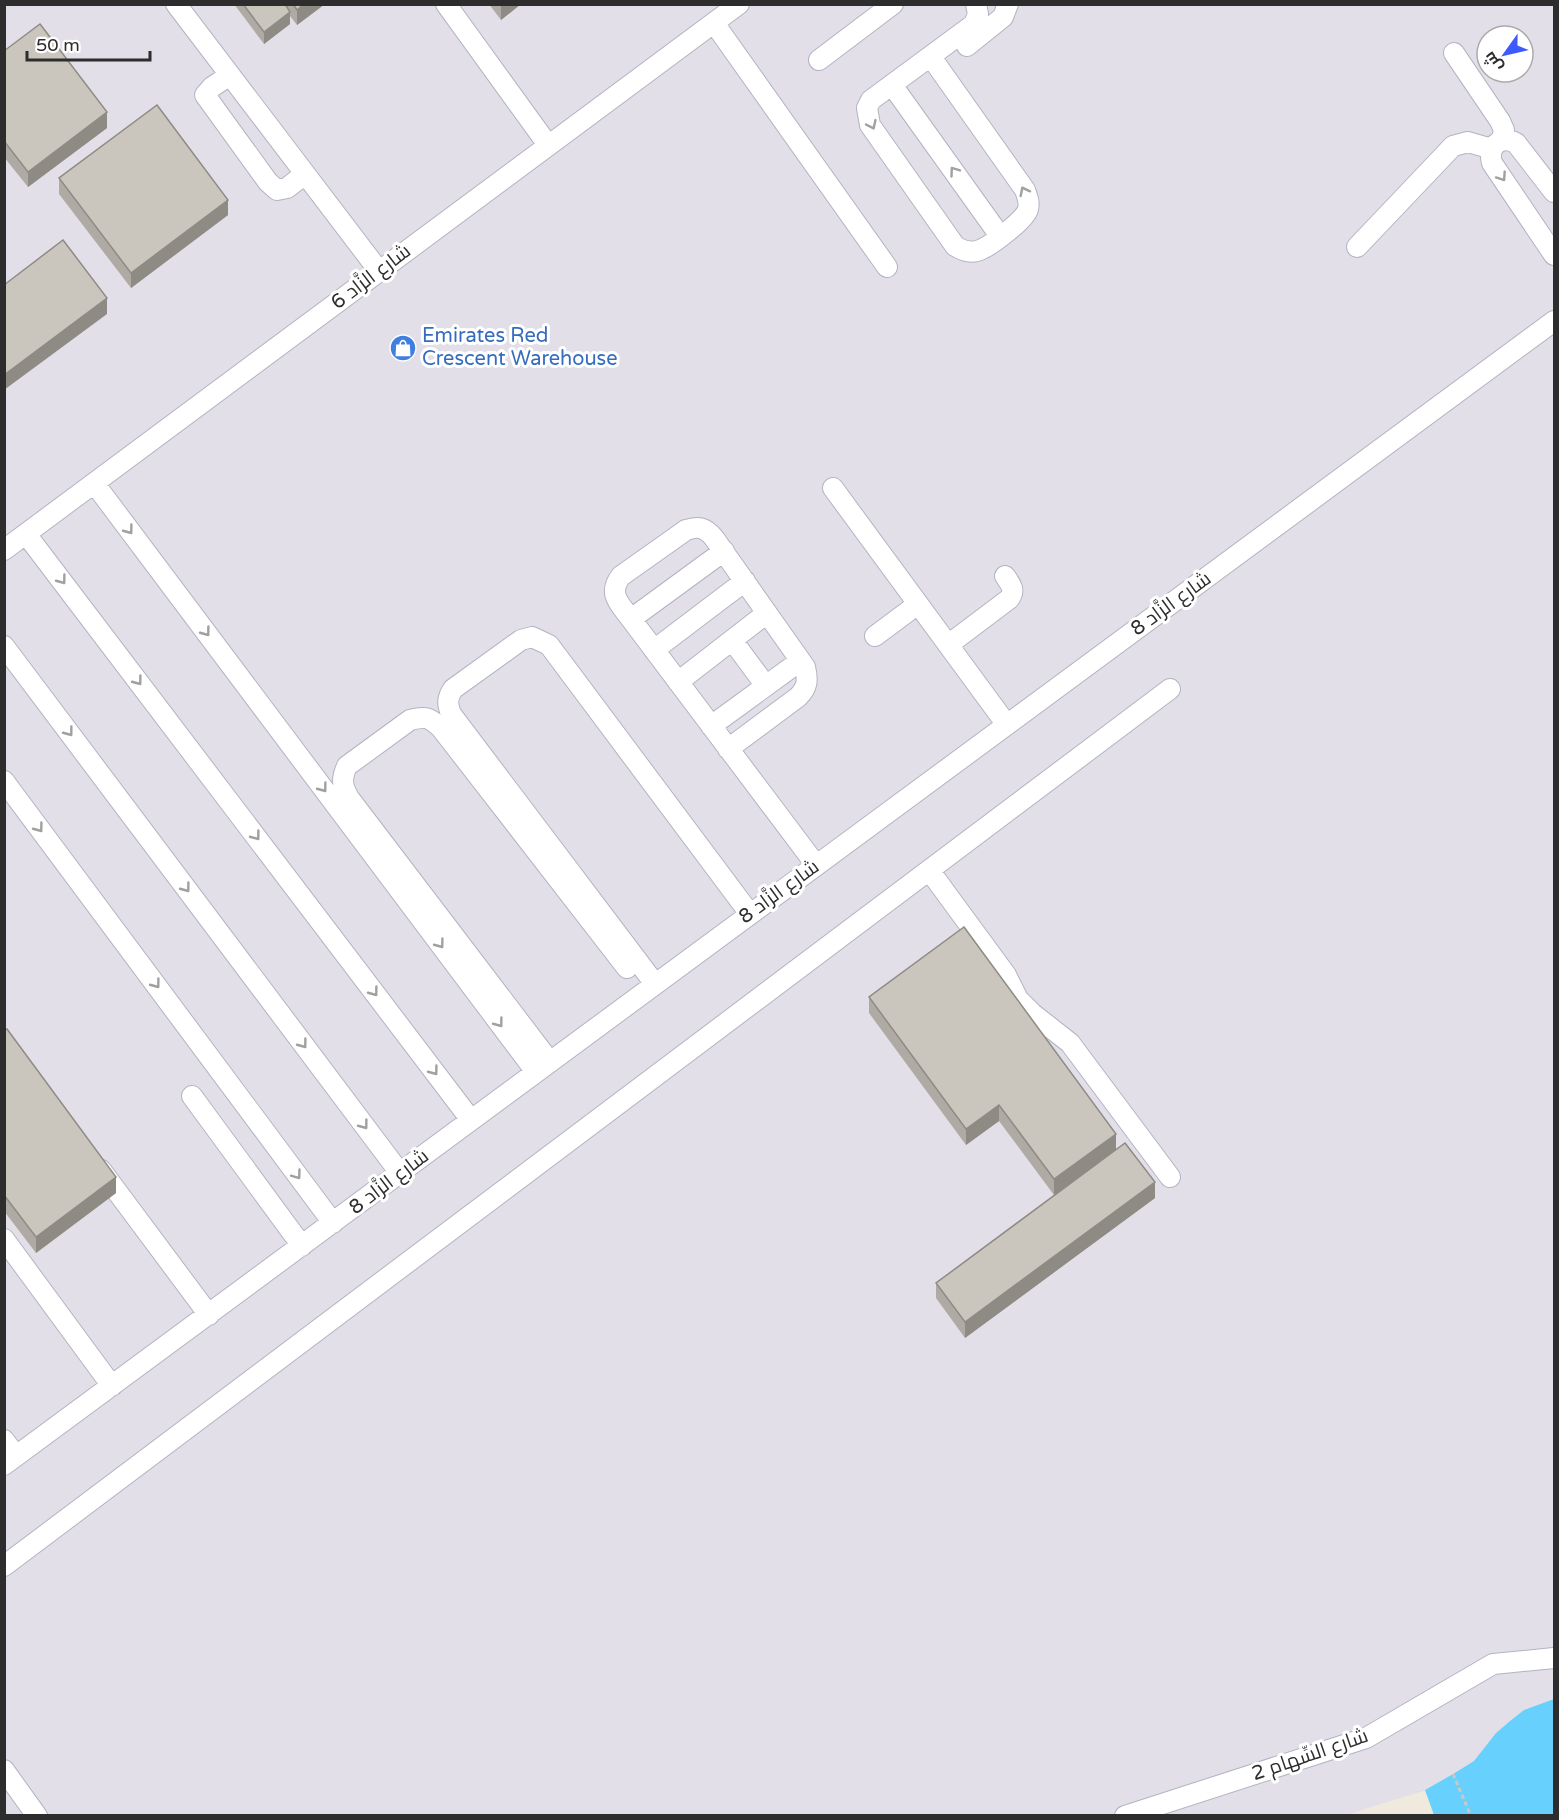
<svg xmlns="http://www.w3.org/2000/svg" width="1559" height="1820" font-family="'Varela Round',Cairo,sans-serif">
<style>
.industrial{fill:#e2dfe8;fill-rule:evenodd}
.water{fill:#67d0fc}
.pier{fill:#f0e9de}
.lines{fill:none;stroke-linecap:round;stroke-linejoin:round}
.minor-casing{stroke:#b2b4c2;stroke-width:22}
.path{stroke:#c8c8c8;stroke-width:3;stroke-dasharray:4.5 3;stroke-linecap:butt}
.minor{stroke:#fff;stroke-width:20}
.wall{fill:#afaaa3}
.shaded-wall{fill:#8e8b84}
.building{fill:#cbc6bd;stroke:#8e8b84;stroke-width:1.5}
.oneway{stroke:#a0a0a0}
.labels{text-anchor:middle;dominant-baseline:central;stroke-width:6;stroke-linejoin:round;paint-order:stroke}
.street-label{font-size:20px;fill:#2d2d2d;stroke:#fff}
.shop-label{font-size:20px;fill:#366cbe;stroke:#fff;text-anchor:start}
</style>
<rect width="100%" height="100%" fill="#f0e9de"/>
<path class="industrial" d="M 5,5 L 1554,5 L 1554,1699 L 1524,1710 L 1510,1721 L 1496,1733 L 1474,1761 L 1453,1774 L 1425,1790 L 1347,1815 L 5,1816 ZM 1487,36 L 1523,36 L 1523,72 L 1487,72 Z"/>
<path class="water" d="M 1554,1699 L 1554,1815 L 1347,1816 L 1425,1790 L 1453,1774 L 1474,1761 L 1496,1733 L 1510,1721 L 1524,1710 Z"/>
<path class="pier" d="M 1425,1790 L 1434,1815 L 1354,1815 L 1353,1813 Z"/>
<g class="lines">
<defs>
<path id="minor" d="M 176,4 L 379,271
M 446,4 L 548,145
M 714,23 L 887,267
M 967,46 L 1003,17 L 1008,4
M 1454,53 L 1500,121 L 1504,130 L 1502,140
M 931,57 L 1025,190 C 1027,196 1030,202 1028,209 C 1026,219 993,244 982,249 C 973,254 963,251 955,246 L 870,125 L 867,108 L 871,100 L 974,24 L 978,14 L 976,4
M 819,60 L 893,4
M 230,75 L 212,87 L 205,95 L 268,182 L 277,190 L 287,188 L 305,174
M 892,85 L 1000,236
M 1554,192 L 1516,143 C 1501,135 1487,146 1492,163 L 1554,255
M 1357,247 L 1453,146 L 1468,142 L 1492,149
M 94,483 L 536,1072
M 833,488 L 1007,725
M 26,534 L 471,1120
M 4,550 L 739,4
M 631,619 L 724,551
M 875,636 L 918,604
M 732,640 L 766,686
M 948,645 L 1009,599 C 1016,590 1011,585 1005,576
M 4,646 L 400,1173
M 654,650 L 745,581
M 678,682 L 767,613
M 711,726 L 800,661
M 728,749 L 798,697 C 808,687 808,680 805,667 L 714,538 C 705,527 698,526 686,530 L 621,576 C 607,594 620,604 631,619 L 816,865
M 4,781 L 333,1223
M 929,870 L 1006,975 L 1018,999 L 1033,1014 L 1070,1043 L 1170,1177
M 655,984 L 451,714 C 447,704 447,698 453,689 L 521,640 L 532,637 L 549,645 L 750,914
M 550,1062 L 349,798 C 342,786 341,779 347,766 L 410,720 C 426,716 429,717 441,728 L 627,968
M 192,1096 L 302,1246
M 101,1170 L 209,1315
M 4,1239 L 112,1386
M 4,1440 L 16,1456
M 4,1465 L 1554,321
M 4,1566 L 1170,689
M 4,1770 L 37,1816
M 1125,1816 L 1366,1738 L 1493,1664 L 1554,1658"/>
</defs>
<use href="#minor" class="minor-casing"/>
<path class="path" d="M 1453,1774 L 1471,1816"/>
<use href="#minor" class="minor"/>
</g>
<path class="wall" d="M 234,4 L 325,4 L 297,25 L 290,16 L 290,24 L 264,44 Z
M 489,4 L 521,4 L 501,20 Z
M 4,51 L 107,128 L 28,187 L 4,157 Z
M 59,178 L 228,215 L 131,288 L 59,194 Z
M 869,997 L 1116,1150 L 1155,1198 L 965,1338 L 936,1298 L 936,1283 L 1054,1195 L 999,1121 L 966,1145 L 869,1013 Z
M 4,1031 L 116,1193 L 36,1253 L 4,1211 Z"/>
<path class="shaded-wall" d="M 304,4 L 325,4 L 297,25 L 297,10 Z
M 501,4 L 521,4 L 501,20 Z
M 290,12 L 290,24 L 264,44 L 264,32 Z
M 107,112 L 107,128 L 28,187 L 28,172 Z
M 228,200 L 228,215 L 131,288 L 131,273 Z
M 107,298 L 107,314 L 4,390 L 4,375 Z
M 999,1105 L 999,1121 L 966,1145 L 966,1129 Z
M 1116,1134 L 1116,1150 L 1054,1195 L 1054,1179 Z
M 116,1177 L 116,1193 L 36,1253 L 36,1237 Z
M 1155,1182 L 1155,1198 L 965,1338 L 965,1322 Z"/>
<path class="building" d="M 243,4 L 285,4 L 290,12 L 264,32 Z
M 293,4 L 304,4 L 297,10 Z
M 40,24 L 107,112 L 28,172 L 4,141 L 4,51 Z
M 157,105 L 228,200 L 131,273 L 59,178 Z
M 63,240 L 107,298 L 4,375 L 4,285 Z
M 964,927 L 1116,1134 L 1054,1179 L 999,1105 L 966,1129 L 869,997 Z
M 7,1029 L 116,1177 L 36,1237 L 4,1195 L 4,1031 Z
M 1125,1143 L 1155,1182 L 965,1322 L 936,1283 Z"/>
<defs><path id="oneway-chevron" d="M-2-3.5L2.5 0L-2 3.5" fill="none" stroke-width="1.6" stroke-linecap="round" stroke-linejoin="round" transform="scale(1.5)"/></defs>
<g class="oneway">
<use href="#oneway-chevron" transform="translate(872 125) rotate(65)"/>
<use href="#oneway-chevron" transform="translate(954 171) rotate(-126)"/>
<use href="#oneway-chevron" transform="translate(1502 177) rotate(56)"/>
<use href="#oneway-chevron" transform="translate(1024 191) rotate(-117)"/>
<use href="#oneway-chevron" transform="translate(129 530) rotate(53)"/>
<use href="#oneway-chevron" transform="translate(62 580) rotate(53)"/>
<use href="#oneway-chevron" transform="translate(206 632) rotate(53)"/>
<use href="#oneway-chevron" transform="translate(138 681) rotate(53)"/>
<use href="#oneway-chevron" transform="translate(69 732) rotate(53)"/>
<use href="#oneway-chevron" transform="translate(323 788) rotate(53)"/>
<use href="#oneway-chevron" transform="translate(39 828) rotate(53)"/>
<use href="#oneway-chevron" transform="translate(256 836) rotate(53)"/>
<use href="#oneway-chevron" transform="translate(186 888) rotate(53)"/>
<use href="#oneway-chevron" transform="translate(440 944) rotate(53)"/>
<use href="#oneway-chevron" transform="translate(156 984) rotate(53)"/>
<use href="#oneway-chevron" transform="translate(374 992) rotate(53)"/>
<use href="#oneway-chevron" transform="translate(499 1023) rotate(53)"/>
<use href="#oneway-chevron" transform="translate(303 1044) rotate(53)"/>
<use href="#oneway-chevron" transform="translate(434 1071) rotate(53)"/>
<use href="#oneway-chevron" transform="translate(364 1125) rotate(53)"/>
<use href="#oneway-chevron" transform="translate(297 1175) rotate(54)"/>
</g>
<defs>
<symbol id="shop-disc" viewBox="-11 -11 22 22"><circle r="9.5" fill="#3f7fe0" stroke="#fff"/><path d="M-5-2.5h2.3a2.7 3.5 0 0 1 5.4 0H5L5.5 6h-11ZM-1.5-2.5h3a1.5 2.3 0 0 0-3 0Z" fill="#fff"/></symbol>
</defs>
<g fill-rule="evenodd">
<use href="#shop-disc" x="388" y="333" width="30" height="30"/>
</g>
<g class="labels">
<g class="street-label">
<text transform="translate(371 277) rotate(-37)">شارع الزَّاد 6</text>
<text transform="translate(1171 604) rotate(-36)">شارع الزَّاد 8</text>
<text transform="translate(779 892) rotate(-36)">شارع الزَّاد 8</text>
<text transform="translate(389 1182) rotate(-37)">شارع الزَّاد 8</text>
<text transform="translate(1310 1755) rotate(-19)">شارع السِّهام 2</text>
</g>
<g class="shop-label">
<text x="422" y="336">Emirates Red<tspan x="422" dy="23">Crescent Warehouse</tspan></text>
</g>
</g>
<rect width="1559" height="1820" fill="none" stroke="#2d2d2d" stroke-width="12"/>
<g transform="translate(1505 54) rotate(236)"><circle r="28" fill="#ffffff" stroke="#ababab" stroke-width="1.5"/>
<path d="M0-4.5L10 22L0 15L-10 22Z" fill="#3c5aff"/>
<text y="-9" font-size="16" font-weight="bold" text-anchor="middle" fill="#2d2d2d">ش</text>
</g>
<path d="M27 51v9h123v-9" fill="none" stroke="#2d2d2d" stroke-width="3"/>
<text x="36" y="51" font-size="18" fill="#2d2d2d" stroke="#ffffff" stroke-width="4.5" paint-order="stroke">50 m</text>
</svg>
